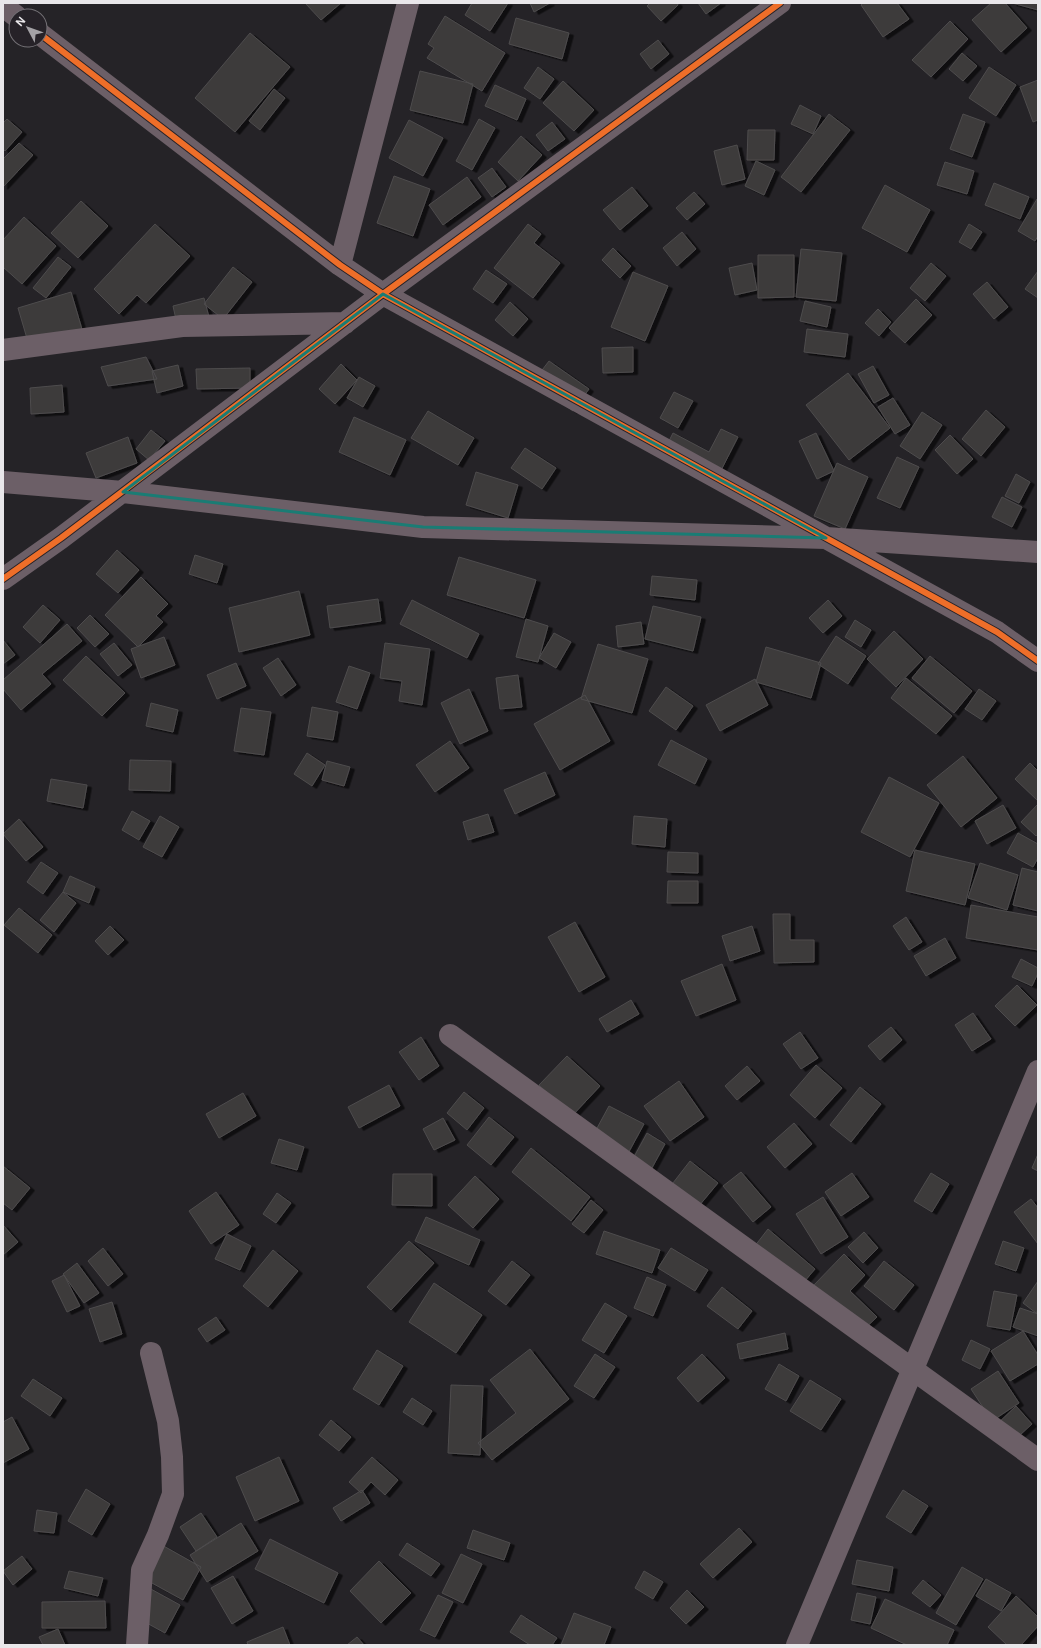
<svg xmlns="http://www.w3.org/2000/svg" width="1041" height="1648" font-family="'DM Sans',sans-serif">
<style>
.building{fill:#3c3a3b;stroke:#4e4c4d;filter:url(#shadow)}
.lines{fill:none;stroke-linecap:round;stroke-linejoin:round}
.street{stroke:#6c5f67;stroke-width:22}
.cycleway-casing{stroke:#262228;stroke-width:8}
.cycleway{stroke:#ee6e29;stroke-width:6}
.marked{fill:none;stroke:#1a7c74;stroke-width:3;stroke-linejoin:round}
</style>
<defs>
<filter id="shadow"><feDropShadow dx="4.5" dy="2.5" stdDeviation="0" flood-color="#0009"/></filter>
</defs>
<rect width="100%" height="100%" fill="#252327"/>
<path class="building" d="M 305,3 L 341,3 L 321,20 Z
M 472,3 L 508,3 L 490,31 L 465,15 Z
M 530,3 L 550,3 L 534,12 Z
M 650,3 L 677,3 L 678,5 L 661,21 L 647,6 Z
M 698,3 L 721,3 L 706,14 Z
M 863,3 L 897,3 L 909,19 L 883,37 L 861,5 Z
M 991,3 L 1005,3 L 1027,28 L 1001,52 L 972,20 Z
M 1012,3 L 1038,3 L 1038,10 Z
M 445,16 L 505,53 L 482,91 L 427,58 L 434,48 L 428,44 Z
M 516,18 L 569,33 L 562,59 L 509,44 Z
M 950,21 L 968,39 L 931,77 L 912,60 Z
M 250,33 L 290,67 L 235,132 L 195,98 Z
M 658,40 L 669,54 L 651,69 L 640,54 Z
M 962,53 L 977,66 L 963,81 L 949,69 Z
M 538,67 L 554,79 L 540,99 L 524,88 Z
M 989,67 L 1016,85 L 996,116 L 969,98 Z
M 420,71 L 473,84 L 463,123 L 410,110 Z
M 1038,80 L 1038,120 L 1033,122 L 1020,87 Z
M 563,81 L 594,110 L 574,131 L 543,103 Z
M 495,85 L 526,99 L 517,120 L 485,106 Z
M 274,89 L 285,98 L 260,130 L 249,121 Z
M 800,105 L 821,116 L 813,134 L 791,124 Z
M 829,114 L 850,130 L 801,192 L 781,177 Z
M 963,114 L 985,122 L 972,157 L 950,149 Z
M 7,119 L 22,132 L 5,151 L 3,149 L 3,123 Z
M 479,119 L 495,128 L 472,170 L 456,161 Z
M 409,120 L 443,138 L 423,176 L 389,158 Z
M 552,122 L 565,139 L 548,151 L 536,135 Z
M 748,130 L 775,130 L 774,160 L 747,160 Z
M 521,136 L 542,155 L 518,181 L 498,162 Z
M 19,143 L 33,155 L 3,187 L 3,159 Z
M 737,145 L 745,179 L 722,185 L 714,151 Z
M 756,161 L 775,170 L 764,195 L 745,186 Z
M 945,162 L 974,171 L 967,194 L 937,185 Z
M 492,168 L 506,187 L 492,197 L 478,178 Z
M 394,176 L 430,189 L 413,236 L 377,223 Z
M 467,177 L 481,197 L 443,225 L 429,205 Z
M 994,183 L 1029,197 L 1020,219 L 985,205 Z
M 885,185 L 930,210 L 907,252 L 862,228 Z
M 632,187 L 648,206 L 620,230 L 603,210 Z
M 694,192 L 705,204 L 687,220 L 676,208 Z
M 1037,199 L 1038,236 L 1035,241 L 1018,231 Z
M 81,201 L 108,226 L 78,258 L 51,233 Z
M 24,217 L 56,246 L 22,284 L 3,267 L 3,240 Z
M 155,224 L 190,256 L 146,303 L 137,295 L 119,314 L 94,289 Z
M 528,224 L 541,234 L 534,243 L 560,263 L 533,298 L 494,268 Z
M 969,224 L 982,232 L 971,249 L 959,242 Z
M 682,232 L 696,249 L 677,266 L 663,248 Z
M 613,248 L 631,266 L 620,278 L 602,260 Z
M 801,249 L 842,253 L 836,301 L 796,297 Z
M 758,255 L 794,255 L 794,297 L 758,298 Z
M 58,257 L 71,267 L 46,298 L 33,288 Z
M 752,263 L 757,290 L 735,295 L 729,268 Z
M 931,263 L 946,276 L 925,301 L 910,288 Z
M 233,267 L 252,282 L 223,319 L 204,304 Z
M 486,270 L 507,284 L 493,303 L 473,289 Z
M 1038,271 L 1038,298 L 1025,289 Z
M 633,272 L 668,286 L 645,341 L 611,327 Z
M 987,282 L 1008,307 L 994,319 L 973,294 Z
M 71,292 L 84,336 L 31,352 L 18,308 Z
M 204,298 L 209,317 L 177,324 L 173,306 Z
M 916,299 L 932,315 L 905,343 L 889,328 Z
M 805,301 L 831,307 L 827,327 L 800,321 Z
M 510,302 L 528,319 L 513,336 L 495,320 Z
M 878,309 L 891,322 L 879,336 L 865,323 Z
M 807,329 L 848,334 L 845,357 L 804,352 Z
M 633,347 L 633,372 L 603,373 L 602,348 Z
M 146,357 L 157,379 L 108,386 L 101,367 Z
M 549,361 L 589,389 L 573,411 L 533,382 Z
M 341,364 L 357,380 L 335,404 L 319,389 Z
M 178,365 L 183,386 L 157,393 L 152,371 Z
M 873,366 L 889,395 L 874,403 L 858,374 Z
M 250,368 L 250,388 L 197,389 L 196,369 Z
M 848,373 L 890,428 L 849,460 L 806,405 Z
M 359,377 L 375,386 L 363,407 L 347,398 Z
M 62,385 L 64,412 L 31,414 L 30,388 Z
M 674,392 L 693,401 L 678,428 L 660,418 Z
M 893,398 L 910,425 L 895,434 L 878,407 Z
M 986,410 L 1005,427 L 981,456 L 962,439 Z
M 428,411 L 474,438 L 458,465 L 411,438 Z
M 922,412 L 942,425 L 920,459 L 900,446 Z
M 354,417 L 406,440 L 390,475 L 339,452 Z
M 721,429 L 738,437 L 714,484 L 661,457 L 673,433 L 709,452 Z
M 151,430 L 165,441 L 149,460 L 136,449 Z
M 816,433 L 834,471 L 817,479 L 799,441 Z
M 950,435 L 973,459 L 957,474 L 935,450 Z
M 128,437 L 137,463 L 96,478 L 86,453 Z
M 525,448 L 556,468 L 542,489 L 511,468 Z
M 897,457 L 919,467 L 900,508 L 877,498 Z
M 837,463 L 868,477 L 845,529 L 814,516 Z
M 476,472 L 518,485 L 508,518 L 466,505 Z
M 1016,474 L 1030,482 L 1019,503 L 1005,496 Z
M 1002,497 L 1022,507 L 1012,527 L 992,517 Z
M 117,550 L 139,570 L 118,593 L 96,574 Z
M 195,555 L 223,564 L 217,583 L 189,574 Z
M 459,557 L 536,580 L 524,618 L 447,595 Z
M 652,576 L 697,580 L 695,600 L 650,595 Z
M 141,577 L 168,604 L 156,616 L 163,622 L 138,647 L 105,615 Z
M 299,591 L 310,635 L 239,652 L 229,608 Z
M 378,599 L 381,621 L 330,628 L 327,606 Z
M 412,600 L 479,634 L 467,658 L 400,624 Z
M 828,600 L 842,616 L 823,633 L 809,618 Z
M 43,605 L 60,620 L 40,643 L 23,627 Z
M 653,606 L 701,617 L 693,651 L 645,639 Z
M 90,615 L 109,634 L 95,647 L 77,628 Z
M 526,619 L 548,626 L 538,662 L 516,657 Z
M 855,620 L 871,630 L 861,647 L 845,637 Z
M 641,622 L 644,644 L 618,647 L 616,626 Z
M 67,624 L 82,641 L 42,674 L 51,684 L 21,710 L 3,689 L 3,680 Z
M 894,631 L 923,659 L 896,687 L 867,659 Z
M 554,633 L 571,642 L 556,668 L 539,658 Z
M 836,636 L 866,656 L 848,684 L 818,664 Z
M 164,637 L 175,665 L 141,678 L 131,649 Z
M 3,640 L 15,655 L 3,664 Z
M 114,643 L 132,665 L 118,676 L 100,654 Z
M 385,643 L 430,649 L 422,705 L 399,701 L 402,681 L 380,678 Z
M 598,644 L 648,659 L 632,713 L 581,699 Z
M 766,647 L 821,663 L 811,698 L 756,682 Z
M 86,656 L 125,693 L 102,716 L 63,680 Z
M 930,656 L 972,691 L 954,713 L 912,678 Z
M 278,658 L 296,685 L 281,696 L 263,668 Z
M 236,663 L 246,686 L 217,699 L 207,675 Z
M 349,666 L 370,673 L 357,709 L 336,702 Z
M 518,675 L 522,707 L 500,709 L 496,678 Z
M 906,678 L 952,716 L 936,734 L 891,698 Z
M 755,679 L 768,705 L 720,731 L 706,705 Z
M 666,687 L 693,706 L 676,730 L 649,711 Z
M 469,689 L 488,731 L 460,744 L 441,703 Z
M 979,689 L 996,701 L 982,720 L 965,709 Z
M 585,695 L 610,741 L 560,770 L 534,724 Z
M 151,703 L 178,710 L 173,732 L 146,726 Z
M 312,707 L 338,712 L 333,740 L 307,736 Z
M 241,708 L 271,712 L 264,755 L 234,751 Z
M 671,740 L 707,759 L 695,784 L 658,765 Z
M 450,741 L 469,768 L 435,792 L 416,765 Z
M 307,753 L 325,765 L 312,786 L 294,774 Z
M 963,756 L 997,798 L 961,827 L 927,785 Z
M 130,760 L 171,761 L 170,791 L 129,790 Z
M 327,761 L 350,767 L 344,786 L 322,780 Z
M 1030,763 L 1038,771 L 1038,801 L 1015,779 Z
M 545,772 L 555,795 L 515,814 L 504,790 Z
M 889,777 L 939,803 L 910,857 L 861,832 Z
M 51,779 L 87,785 L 83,808 L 47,801 Z
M 1038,804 L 1038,834 L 1036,836 L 1021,822 Z
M 1003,805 L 1016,828 L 987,844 L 975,821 Z
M 132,811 L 150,821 L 139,840 L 122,830 Z
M 488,814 L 494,832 L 468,840 L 463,822 Z
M 160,816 L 179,827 L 162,857 L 143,847 Z
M 634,816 L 667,819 L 665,847 L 632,844 Z
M 19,819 L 43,847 L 26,861 L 3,834 Z
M 1018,833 L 1038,844 L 1038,858 L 1033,867 L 1007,853 Z
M 915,850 L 975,864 L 965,905 L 906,891 Z
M 668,852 L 698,853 L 698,873 L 667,872 Z
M 41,862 L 58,873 L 43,894 L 27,882 Z
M 980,863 L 1018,875 L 1007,910 L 968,898 Z
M 1022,868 L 1038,872 L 1038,911 L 1013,905 Z
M 70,876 L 95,887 L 89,903 L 63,892 Z
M 668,881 L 698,881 L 698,903 L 667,903 Z
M 63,892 L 76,903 L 54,932 L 40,920 Z
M 971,905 L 1038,917 L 1038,950 L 966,938 Z
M 19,908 L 52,935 L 38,953 L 4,925 Z
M 773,914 L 790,914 L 790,940 L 814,940 L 814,962 L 774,963 Z
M 906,917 L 922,942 L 909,950 L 893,926 Z
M 575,922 L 605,977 L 579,992 L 548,937 Z
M 110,926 L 124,940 L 108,955 L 95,941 Z
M 752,926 L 760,951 L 730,961 L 722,936 Z
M 945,938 L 956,958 L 926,976 L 914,956 Z
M 1021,959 L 1038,968 L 1038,973 L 1032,986 L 1012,977 Z
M 722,964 L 736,1000 L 696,1016 L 681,981 Z
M 1017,985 L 1037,1005 L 1015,1026 L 995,1006 Z
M 631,1000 L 639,1014 L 607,1032 L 599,1019 Z
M 973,1013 L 991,1039 L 972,1051 L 955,1025 Z
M 891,1027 L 902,1040 L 880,1060 L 868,1046 Z
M 800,1032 L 818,1058 L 801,1069 L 783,1044 Z
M 421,1037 L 439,1066 L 419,1080 L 399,1052 Z
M 567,1056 L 600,1086 L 572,1116 L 539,1085 Z
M 816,1065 L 842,1088 L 815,1118 L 790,1095 Z
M 747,1066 L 760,1081 L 737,1100 L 725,1086 Z
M 679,1081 L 704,1117 L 670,1141 L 644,1106 Z
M 389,1085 L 400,1106 L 359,1128 L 348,1107 Z
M 860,1087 L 881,1104 L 851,1142 L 830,1125 Z
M 464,1092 L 484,1108 L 467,1130 L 447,1113 Z
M 243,1093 L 256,1116 L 219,1138 L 206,1114 Z
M 609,1106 L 644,1124 L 625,1159 L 590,1141 Z
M 489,1117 L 514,1137 L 491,1165 L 467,1145 Z
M 443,1118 L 455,1140 L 434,1150 L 423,1129 Z
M 794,1123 L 812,1144 L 785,1168 L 767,1147 Z
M 647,1133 L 665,1144 L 647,1177 L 629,1166 Z
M 279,1139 L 304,1147 L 297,1170 L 271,1163 Z
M 531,1148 L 590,1197 L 571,1221 L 512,1172 Z
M 1038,1154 L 1038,1171 L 1032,1168 Z
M 690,1161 L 718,1183 L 693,1213 L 666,1192 Z
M 3,1166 L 30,1188 L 12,1210 L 3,1203 Z
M 741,1172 L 771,1207 L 753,1222 L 723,1186 Z
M 852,1173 L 869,1197 L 841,1216 L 825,1192 Z
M 931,1173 L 949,1184 L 932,1212 L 914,1201 Z
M 393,1174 L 432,1174 L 432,1206 L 392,1205 Z
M 475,1176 L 499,1199 L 473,1228 L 448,1205 Z
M 216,1192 L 239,1225 L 211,1244 L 189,1211 Z
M 277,1193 L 291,1203 L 276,1223 L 263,1214 Z
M 823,1197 L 848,1237 L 821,1254 L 796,1214 Z
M 1031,1199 L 1038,1208 L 1038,1244 L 1014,1212 Z
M 591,1200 L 603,1210 L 584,1233 L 572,1224 Z
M 426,1217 L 480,1240 L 469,1265 L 415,1241 Z
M 3,1225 L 18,1242 L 3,1255 Z
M 768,1229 L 815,1269 L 798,1289 L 751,1251 Z
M 604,1231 L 660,1250 L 652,1273 L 596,1254 Z
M 864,1232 L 878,1248 L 863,1263 L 848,1247 Z
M 227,1234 L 251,1246 L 240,1270 L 215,1259 Z
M 409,1241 L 434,1263 L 391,1310 L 367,1287 Z
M 1003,1241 L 1024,1248 L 1016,1271 L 995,1264 Z
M 103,1248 L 123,1274 L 108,1286 L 88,1261 Z
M 671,1248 L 708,1270 L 695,1291 L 658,1268 Z
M 273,1250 L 298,1271 L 268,1307 L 243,1286 Z
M 844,1254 L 865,1275 L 850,1291 L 877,1317 L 860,1333 L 812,1287 Z
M 512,1261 L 530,1275 L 506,1305 L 488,1291 Z
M 884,1261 L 914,1285 L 894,1310 L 864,1286 Z
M 77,1263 L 99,1293 L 84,1303 L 63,1274 Z
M 64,1275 L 80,1306 L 67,1312 L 52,1281 Z
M 647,1277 L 666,1285 L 653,1316 L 634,1308 Z
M 1038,1281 L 1038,1310 L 1036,1313 L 1023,1303 Z
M 434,1283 L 482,1315 L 456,1353 L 409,1322 Z
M 722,1287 L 752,1311 L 738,1329 L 707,1306 Z
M 994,1291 L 1017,1295 L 1010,1330 L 987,1326 Z
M 112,1302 L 122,1334 L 100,1342 L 89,1309 Z
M 605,1303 L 627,1316 L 604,1353 L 582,1340 Z
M 1020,1308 L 1038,1314 L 1038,1336 L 1013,1327 Z
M 216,1317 L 225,1330 L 207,1342 L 198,1329 Z
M 1023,1331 L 1038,1355 L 1038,1364 L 1010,1381 L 991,1351 Z
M 785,1333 L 788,1349 L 740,1359 L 737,1344 Z
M 971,1340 L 990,1349 L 980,1369 L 962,1360 Z
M 530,1349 L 569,1399 L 492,1460 L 478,1443 L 516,1413 L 490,1380 Z
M 377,1350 L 403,1366 L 379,1405 L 353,1389 Z
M 595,1354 L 615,1367 L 594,1398 L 574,1386 Z
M 702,1354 L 725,1378 L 698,1402 L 677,1378 Z
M 779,1364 L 799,1376 L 786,1401 L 765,1389 Z
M 998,1371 L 1019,1403 L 992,1421 L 971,1389 Z
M 33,1379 L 62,1398 L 50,1416 L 21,1396 Z
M 810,1380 L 841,1399 L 821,1430 L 790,1411 Z
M 451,1385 L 483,1386 L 480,1455 L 448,1453 Z
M 412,1398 L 432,1411 L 423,1425 L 403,1412 Z
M 1016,1406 L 1032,1424 L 1009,1445 L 993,1428 Z
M 12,1417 L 29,1449 L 3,1463 L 3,1422 Z
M 331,1420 L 351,1437 L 339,1451 L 319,1435 Z
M 279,1457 L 299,1501 L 255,1521 L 236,1477 Z
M 372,1457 L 398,1480 L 385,1495 L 371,1482 L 361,1493 L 349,1482 Z
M 86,1489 L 110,1504 L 92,1535 L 68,1521 Z
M 362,1490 L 370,1503 L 341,1521 L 333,1508 Z
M 903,1490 L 928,1506 L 911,1533 L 886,1517 Z
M 37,1510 L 57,1513 L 54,1533 L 34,1531 Z
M 201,1513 L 217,1537 L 196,1551 L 180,1527 Z
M 241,1523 L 258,1551 L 207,1582 L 190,1555 Z
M 739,1528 L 752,1542 L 713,1578 L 700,1564 Z
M 473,1530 L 510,1543 L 504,1560 L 467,1548 Z
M 270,1539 L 338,1573 L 324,1603 L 255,1569 Z
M 407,1543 L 440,1564 L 431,1576 L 399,1555 Z
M 160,1544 L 201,1567 L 183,1600 L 141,1577 Z
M 461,1554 L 482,1564 L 463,1603 L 442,1593 Z
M 22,1556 L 32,1569 L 13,1585 L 3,1571 Z
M 857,1560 L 893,1567 L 889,1591 L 852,1584 Z
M 379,1561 L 411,1593 L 381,1623 L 350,1591 Z
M 962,1567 L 983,1579 L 956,1625 L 936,1613 Z
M 69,1571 L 103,1578 L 98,1596 L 64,1588 Z
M 644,1571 L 663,1582 L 653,1599 L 635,1588 Z
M 233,1576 L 253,1611 L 232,1624 L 211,1588 Z
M 986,1579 L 1011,1593 L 1001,1611 L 976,1596 Z
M 923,1580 L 941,1595 L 930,1607 L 912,1593 Z
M 149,1588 L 180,1605 L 165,1633 L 134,1616 Z
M 687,1590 L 704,1607 L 686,1624 L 670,1608 Z
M 857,1593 L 876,1597 L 870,1624 L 851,1620 Z
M 438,1595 L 453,1602 L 435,1637 L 420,1630 Z
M 1016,1596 L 1038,1617 L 1038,1626 L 1021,1645 L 1007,1645 L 988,1627 Z
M 885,1599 L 954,1630 L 947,1645 L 907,1645 L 871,1628 Z
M 105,1601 L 106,1628 L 42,1628 L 42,1602 Z
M 574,1613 L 611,1627 L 604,1645 L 561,1645 Z
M 521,1615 L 557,1638 L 552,1645 L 530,1645 L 510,1632 Z
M 283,1627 L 290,1645 L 248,1645 L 247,1642 Z
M 58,1629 L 65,1645 L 43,1645 L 39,1637 Z
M 357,1637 L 364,1645 L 347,1645 Z"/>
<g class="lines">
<path class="street" d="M 3,6 L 16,16
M 40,34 L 340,265 L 383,294 L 997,632 L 1038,661
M 340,265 L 408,3
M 3,350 L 182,326 L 345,323
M 3,482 L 123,492 L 423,527 L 826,538 L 1038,552
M 3,579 L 61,538 L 383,294 L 780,3
M 450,1035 L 1038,1460
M 137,1645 L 142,1570 L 158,1535 L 173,1494 L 172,1457 L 168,1421 L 151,1353
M 797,1645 L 1038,1071"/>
<defs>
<path id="cycleway" d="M 40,34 L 340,265 L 383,294 L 997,632 L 1038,661
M 3,579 L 61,538 L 383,294 L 780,3"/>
</defs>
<use href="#cycleway" class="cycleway-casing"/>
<use href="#cycleway" class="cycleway"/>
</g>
<path class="marked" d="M 383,294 L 826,538 L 423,527 L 123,492 Z"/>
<rect width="1041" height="1648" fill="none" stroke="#e9e7ea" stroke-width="8"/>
<g transform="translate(28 28) rotate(311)"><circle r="19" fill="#262228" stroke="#747176"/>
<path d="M0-3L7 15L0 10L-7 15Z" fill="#a4a2a6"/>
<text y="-6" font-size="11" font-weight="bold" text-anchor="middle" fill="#e9e7ea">N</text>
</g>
</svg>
